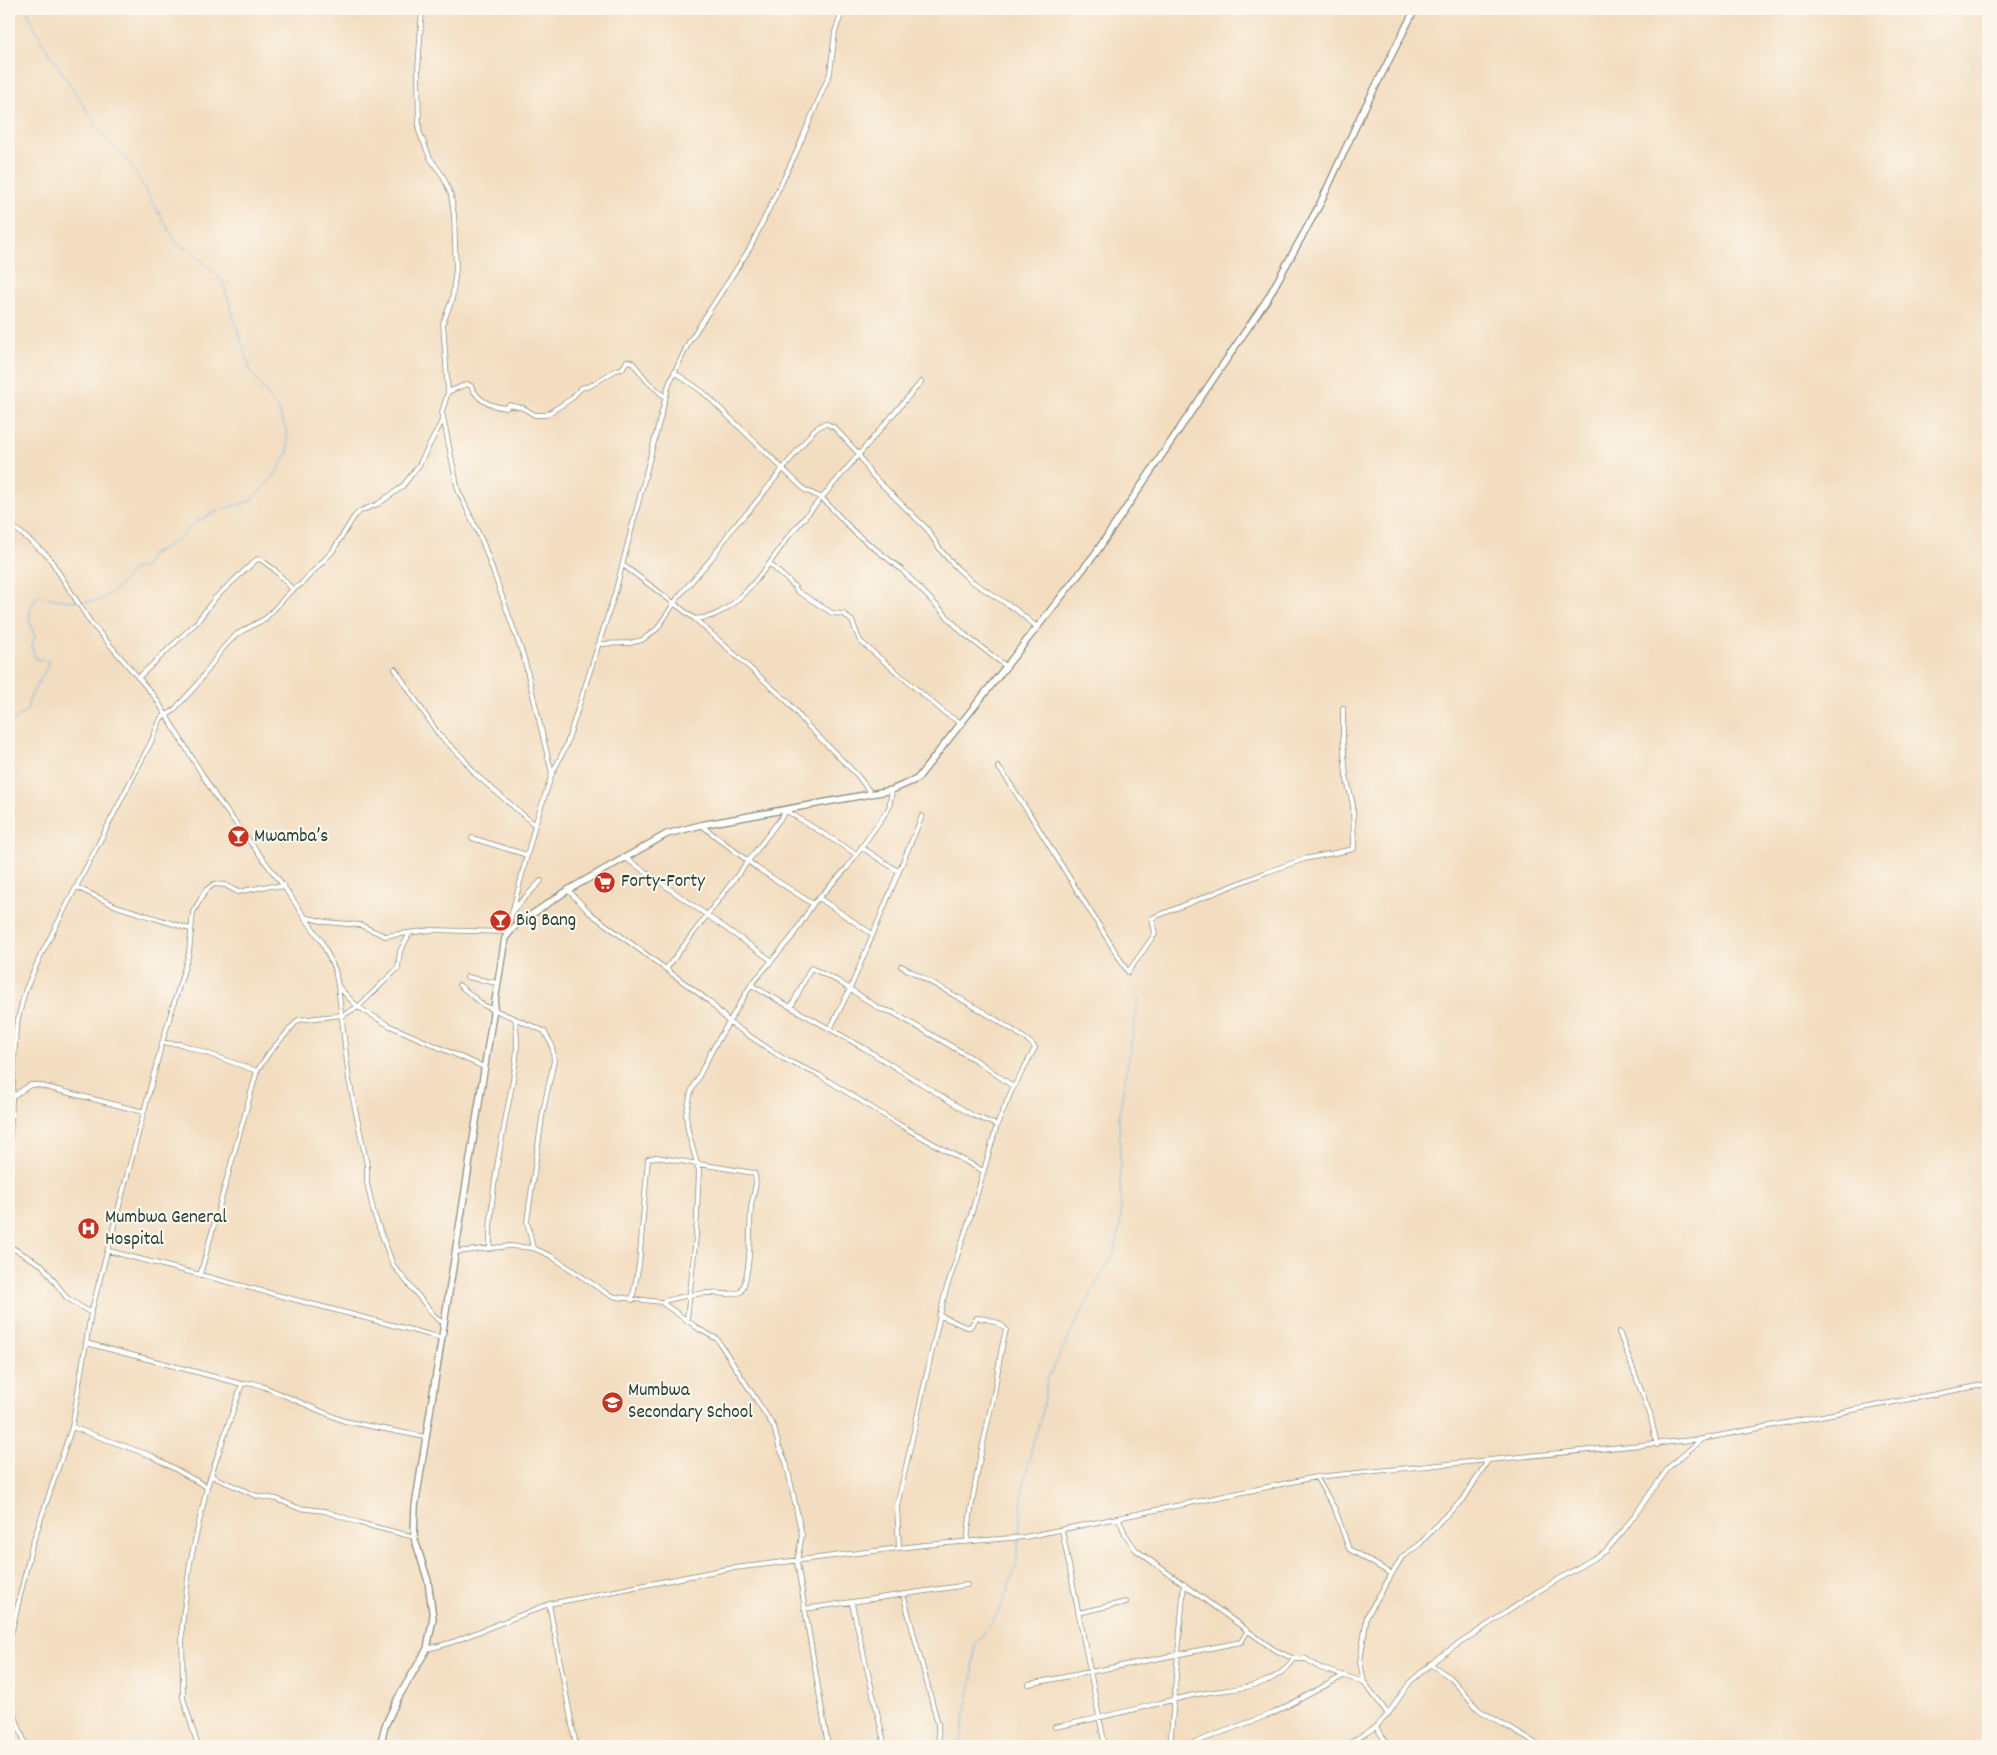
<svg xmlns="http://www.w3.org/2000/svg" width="1997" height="1755" font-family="Dekko,sans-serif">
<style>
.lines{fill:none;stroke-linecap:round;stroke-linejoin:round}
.stream{stroke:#6fbce9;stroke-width:1}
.street-casing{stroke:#898d7a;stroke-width:5.5}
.secondary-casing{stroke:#898d7a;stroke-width:8}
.street{stroke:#fff;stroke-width:4}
.secondary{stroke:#fff;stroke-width:5.5}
.labels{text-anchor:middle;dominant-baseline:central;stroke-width:4.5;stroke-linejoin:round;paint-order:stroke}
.poi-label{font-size:19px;fill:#1f3d34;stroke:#fbf7ec;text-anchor:start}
</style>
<rect width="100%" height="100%" fill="#fbf7ec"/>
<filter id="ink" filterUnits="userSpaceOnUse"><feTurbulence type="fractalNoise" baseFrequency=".02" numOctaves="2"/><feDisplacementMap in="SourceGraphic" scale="10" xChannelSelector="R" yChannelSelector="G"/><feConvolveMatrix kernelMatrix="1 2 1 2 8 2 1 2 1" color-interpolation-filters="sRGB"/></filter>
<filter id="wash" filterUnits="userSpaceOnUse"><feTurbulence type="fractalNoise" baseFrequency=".0096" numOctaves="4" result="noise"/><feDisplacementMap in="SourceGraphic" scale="20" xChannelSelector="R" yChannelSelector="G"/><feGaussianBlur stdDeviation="1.12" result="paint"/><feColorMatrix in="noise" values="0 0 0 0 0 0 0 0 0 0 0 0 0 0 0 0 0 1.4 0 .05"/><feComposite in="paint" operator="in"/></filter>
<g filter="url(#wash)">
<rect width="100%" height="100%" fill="#f3ddc0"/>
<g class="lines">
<path class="stream" d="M 9,723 L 27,711 C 29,689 44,681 49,661 L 36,659 L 32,647 L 35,636 C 27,620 28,611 37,596 C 50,598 88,605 99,600 C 113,594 124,581 133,569 L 145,568 L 150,555 L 178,540 L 196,522 L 216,512 L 250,501 L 273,477 L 288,453 L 287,432 L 278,410 L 251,372 L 222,280 L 196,255 L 177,244 L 131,165 L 104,136 L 42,42 L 26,9
M 961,1746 L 964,1719 L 972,1681 L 975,1644 L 990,1625 L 1003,1603 L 1016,1567 L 1023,1488 L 1033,1443 L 1041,1418 L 1047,1380 L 1099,1278 L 1115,1252 L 1121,1223 L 1119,1115 L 1139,998"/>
</g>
</g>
<g filter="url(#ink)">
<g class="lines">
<defs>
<path id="street" d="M 422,9 L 418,70 L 419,131 L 430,158 L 443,176 L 451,195 L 454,215 L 456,269 L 452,300 L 443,323 L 448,392 L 442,412 L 458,490 L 483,543 L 524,658 L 552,774
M 674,372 L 703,392 L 805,490 L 822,498 L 855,533 L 901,569 L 964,634 L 1007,667
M 448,392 L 467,384 L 471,386 C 478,401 490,406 506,408 L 509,405 L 523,408 L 535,415 L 546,415 L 571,399 L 581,388 L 590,386 L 616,370 L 622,369 L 627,361 L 632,362 L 648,382 L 665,397
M 9,523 L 48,556 L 91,623 L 155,697 L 216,797 L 282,884 L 322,942 L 335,970 L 338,986 L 348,997 L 358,1007 L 390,1026 L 484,1067
M 770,564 L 794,586 L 797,591 L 832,613 L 844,614 L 852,621 L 860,641 L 946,714 L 963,724
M 623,565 L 695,619 C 701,618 708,618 714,615 C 742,604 771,562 788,537 L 921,382
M 695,619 L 787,701 L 807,725 L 857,775 L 871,793
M 599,644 L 630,643 L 642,640 L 657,629 L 679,596 L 711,559 L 734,526 L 749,511 L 814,430 L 825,423 L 835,428 L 857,452 L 871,474 L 927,529 L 942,552 L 957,568 L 971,581 L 1015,609 L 1038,628
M 395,669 L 439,735 L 462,757 L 475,774 L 535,825
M 139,677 L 197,622 L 215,598 L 256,560 L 260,559 L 275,570 L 293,590
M 998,767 C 1010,781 1018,798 1029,813 L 1128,972 L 1155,934 L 1152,918 L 1267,872 L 1304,859 L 1354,849 L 1353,805 L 1346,776 L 1343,740 L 1343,708
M 787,811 L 856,854
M 701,825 L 757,868 L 813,904
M 472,838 L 527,855
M 861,847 L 898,871
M 624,857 L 771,960
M 76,887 L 116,906 L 190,929
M 568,890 L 590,913 L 709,1001 L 730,1023 L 784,1059 L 819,1075 L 898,1124 L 983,1171
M 819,898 L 872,934
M 514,909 L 541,881
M 304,917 L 326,922 L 360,925 L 385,936 L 431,930 L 507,932
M 506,936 L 535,825 L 552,774 L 566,746 L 615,593 L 669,384 L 689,342 L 750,248 L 796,153 L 830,73 L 835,32 L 843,9
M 666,969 L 787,810
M 467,977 L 497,983
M 459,985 L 483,1005 L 544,1031 L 552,1045 L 554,1061 L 543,1111 L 527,1221 L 533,1248
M 751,985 L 864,1048 L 972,1115 L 997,1125
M 338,986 L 349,1080 L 367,1165 L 367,1183 L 374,1214 L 393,1265 L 437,1319 L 444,1323
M 791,1007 L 811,968 L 838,981 L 880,1009 L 892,1012 L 977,1061 L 1014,1087
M 830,1029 L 850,989 L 922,816
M 162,1043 L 181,1044 L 257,1071
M 11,1098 L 30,1085 L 38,1085 L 144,1112
M 9,1156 L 16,1027 L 25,991 L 39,959 L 152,740 L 161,718 L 172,712 L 196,686 L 223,648 L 237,634 L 266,618 L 289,593 L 301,584 L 332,552 L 354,517 L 360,511 L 378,504 L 402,487 L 419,465 L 443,419
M 9,1246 L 42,1265 L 67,1298 L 91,1313
M 490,1249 C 489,1204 498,1160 506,1116 C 512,1083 521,1052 515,1019
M 109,1251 L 442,1338
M 456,1252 L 510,1246 L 533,1248 L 551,1256 L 606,1293 L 616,1297 L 661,1302 L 699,1329 L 717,1339 L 774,1427 L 779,1447 L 786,1462 L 802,1535 L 797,1562 L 828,1746
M 200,1275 L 257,1071 L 269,1053 L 298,1020 L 343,1015 L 358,1007 L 398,968 L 400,951 L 410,933
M 632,1300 L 639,1265 L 648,1159 L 656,1157 L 754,1173 C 759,1183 752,1197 751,1207 C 749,1232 752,1270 741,1292 C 730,1296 720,1293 709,1293 C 693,1293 676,1298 661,1302
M 939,1315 L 966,1327 L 970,1327 L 977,1318 C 986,1318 1001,1322 1006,1330 C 1000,1351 998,1372 994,1394 C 983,1443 972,1492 967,1542
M 687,1319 L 696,1236 L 699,1171 L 688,1131 L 686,1115 L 691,1092 L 711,1052 L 751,985 L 792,937 L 813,904 L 847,868 L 889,808 L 892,790
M 1619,1332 L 1650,1414 L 1657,1445
M 86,1343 L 242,1384
M 72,1427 L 152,1456 L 207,1487 L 190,1563 L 182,1626 L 183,1698 L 198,1746
M 211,1476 L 257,1496 L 277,1499 L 298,1508 L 325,1511 L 360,1523 L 414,1537
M 1316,1477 L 1335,1509 L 1349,1549 L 1392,1574
M 207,1487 L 242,1384 L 253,1383 L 262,1386 L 344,1421 L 425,1437
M 1119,1519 L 1125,1534 L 1136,1550 L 1273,1649 L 1294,1659 L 1306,1659 L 1320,1668 L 1364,1682 L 1388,1714
M 1062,1530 L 1105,1746
M 899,1548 L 897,1506 L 945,1293 L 971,1215 L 997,1125 L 1011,1092 L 1035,1048 C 1030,1035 921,977 901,966
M 903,1594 L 938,1724 L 939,1746
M 549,1604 L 576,1746
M 852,1604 L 885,1746
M 804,1609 L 967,1585
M 1078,1613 L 1126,1602
M 9,1643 L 32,1545 L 72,1427 L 91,1313 L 162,1043 L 189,953 L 193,912 L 206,890 L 214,884 L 225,885 L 238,892 L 268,886 L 284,887
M 427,1649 L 450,1643 L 549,1604 L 726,1569 L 924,1545 L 1025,1537 L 1316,1477 L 1702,1439 L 1988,1384
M 1430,1664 L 1451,1678 L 1479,1710 L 1540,1746
M 1364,1682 L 1360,1662 L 1367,1616 L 1402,1557 L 1419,1545 L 1441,1520 L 1463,1500 L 1487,1462
M 1029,1684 L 1241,1642 L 1247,1632
M 9,1691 L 12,1708 L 26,1746
M 1055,1727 C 1102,1718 1147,1706 1193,1695 C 1218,1690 1239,1691 1264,1682 C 1275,1678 1289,1668 1294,1659
M 1376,1727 L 1389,1746
M 9,1733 L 18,1727
M 1170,1746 L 1184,1584
M 1185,1746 L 1274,1713 L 1343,1676
M 1345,1746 L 1376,1727 L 1388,1714 L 1410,1682 L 1439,1657 L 1537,1592 L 1606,1551 L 1624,1530 L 1669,1467 L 1702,1439"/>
<path id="secondary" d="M 380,1746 L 385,1726 L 398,1698 L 427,1649 L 433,1618 L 428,1581 L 414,1537 L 415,1507 L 505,938 L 516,925 L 568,890 L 667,834 L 701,825 L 892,790 L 917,779 L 1095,554 L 1268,298 L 1320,204 L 1360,117 L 1415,9"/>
</defs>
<use href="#street" class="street-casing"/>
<use href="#secondary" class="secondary-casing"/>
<use href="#street" class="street"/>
<use href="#secondary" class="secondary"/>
</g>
</g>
<defs>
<symbol id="bar-disc" viewBox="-11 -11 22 22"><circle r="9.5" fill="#c8321e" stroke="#fbf7ec"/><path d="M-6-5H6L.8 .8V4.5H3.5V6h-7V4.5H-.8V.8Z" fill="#fff"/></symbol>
<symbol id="supermarket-disc" viewBox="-11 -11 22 22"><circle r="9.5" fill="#c8321e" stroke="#fbf7ec"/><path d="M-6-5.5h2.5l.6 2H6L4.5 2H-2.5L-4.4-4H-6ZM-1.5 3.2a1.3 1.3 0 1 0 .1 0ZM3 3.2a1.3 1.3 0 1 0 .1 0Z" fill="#fff"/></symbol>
<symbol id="hospital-disc" viewBox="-11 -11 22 22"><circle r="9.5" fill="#c8321e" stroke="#fbf7ec"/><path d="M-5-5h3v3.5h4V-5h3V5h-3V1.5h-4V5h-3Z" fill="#fff"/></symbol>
<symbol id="school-disc" viewBox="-11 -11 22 22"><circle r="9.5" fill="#c8321e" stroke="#fbf7ec"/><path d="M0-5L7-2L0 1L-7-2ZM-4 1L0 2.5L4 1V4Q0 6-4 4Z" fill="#fff"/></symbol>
</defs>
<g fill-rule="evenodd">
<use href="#bar-disc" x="226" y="824" width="25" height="25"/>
<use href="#supermarket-disc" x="592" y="870" width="25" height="25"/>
<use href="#bar-disc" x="488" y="908" width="25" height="25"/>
<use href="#hospital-disc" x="76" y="1216" width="25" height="25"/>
<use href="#school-disc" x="600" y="1390" width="25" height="25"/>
</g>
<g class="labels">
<g class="poi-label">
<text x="254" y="837">Mwamba’s</text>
<text x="621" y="882">Forty-Forty</text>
<text x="516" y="921">Big Bang</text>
<text x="105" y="1218">Mumbwa General<tspan x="105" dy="22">Hospital</tspan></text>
<text x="628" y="1391">Mumbwa<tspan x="628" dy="22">Secondary School</tspan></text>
</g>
</g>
<rect width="1997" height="1755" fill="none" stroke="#fbf7ec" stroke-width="30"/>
</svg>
